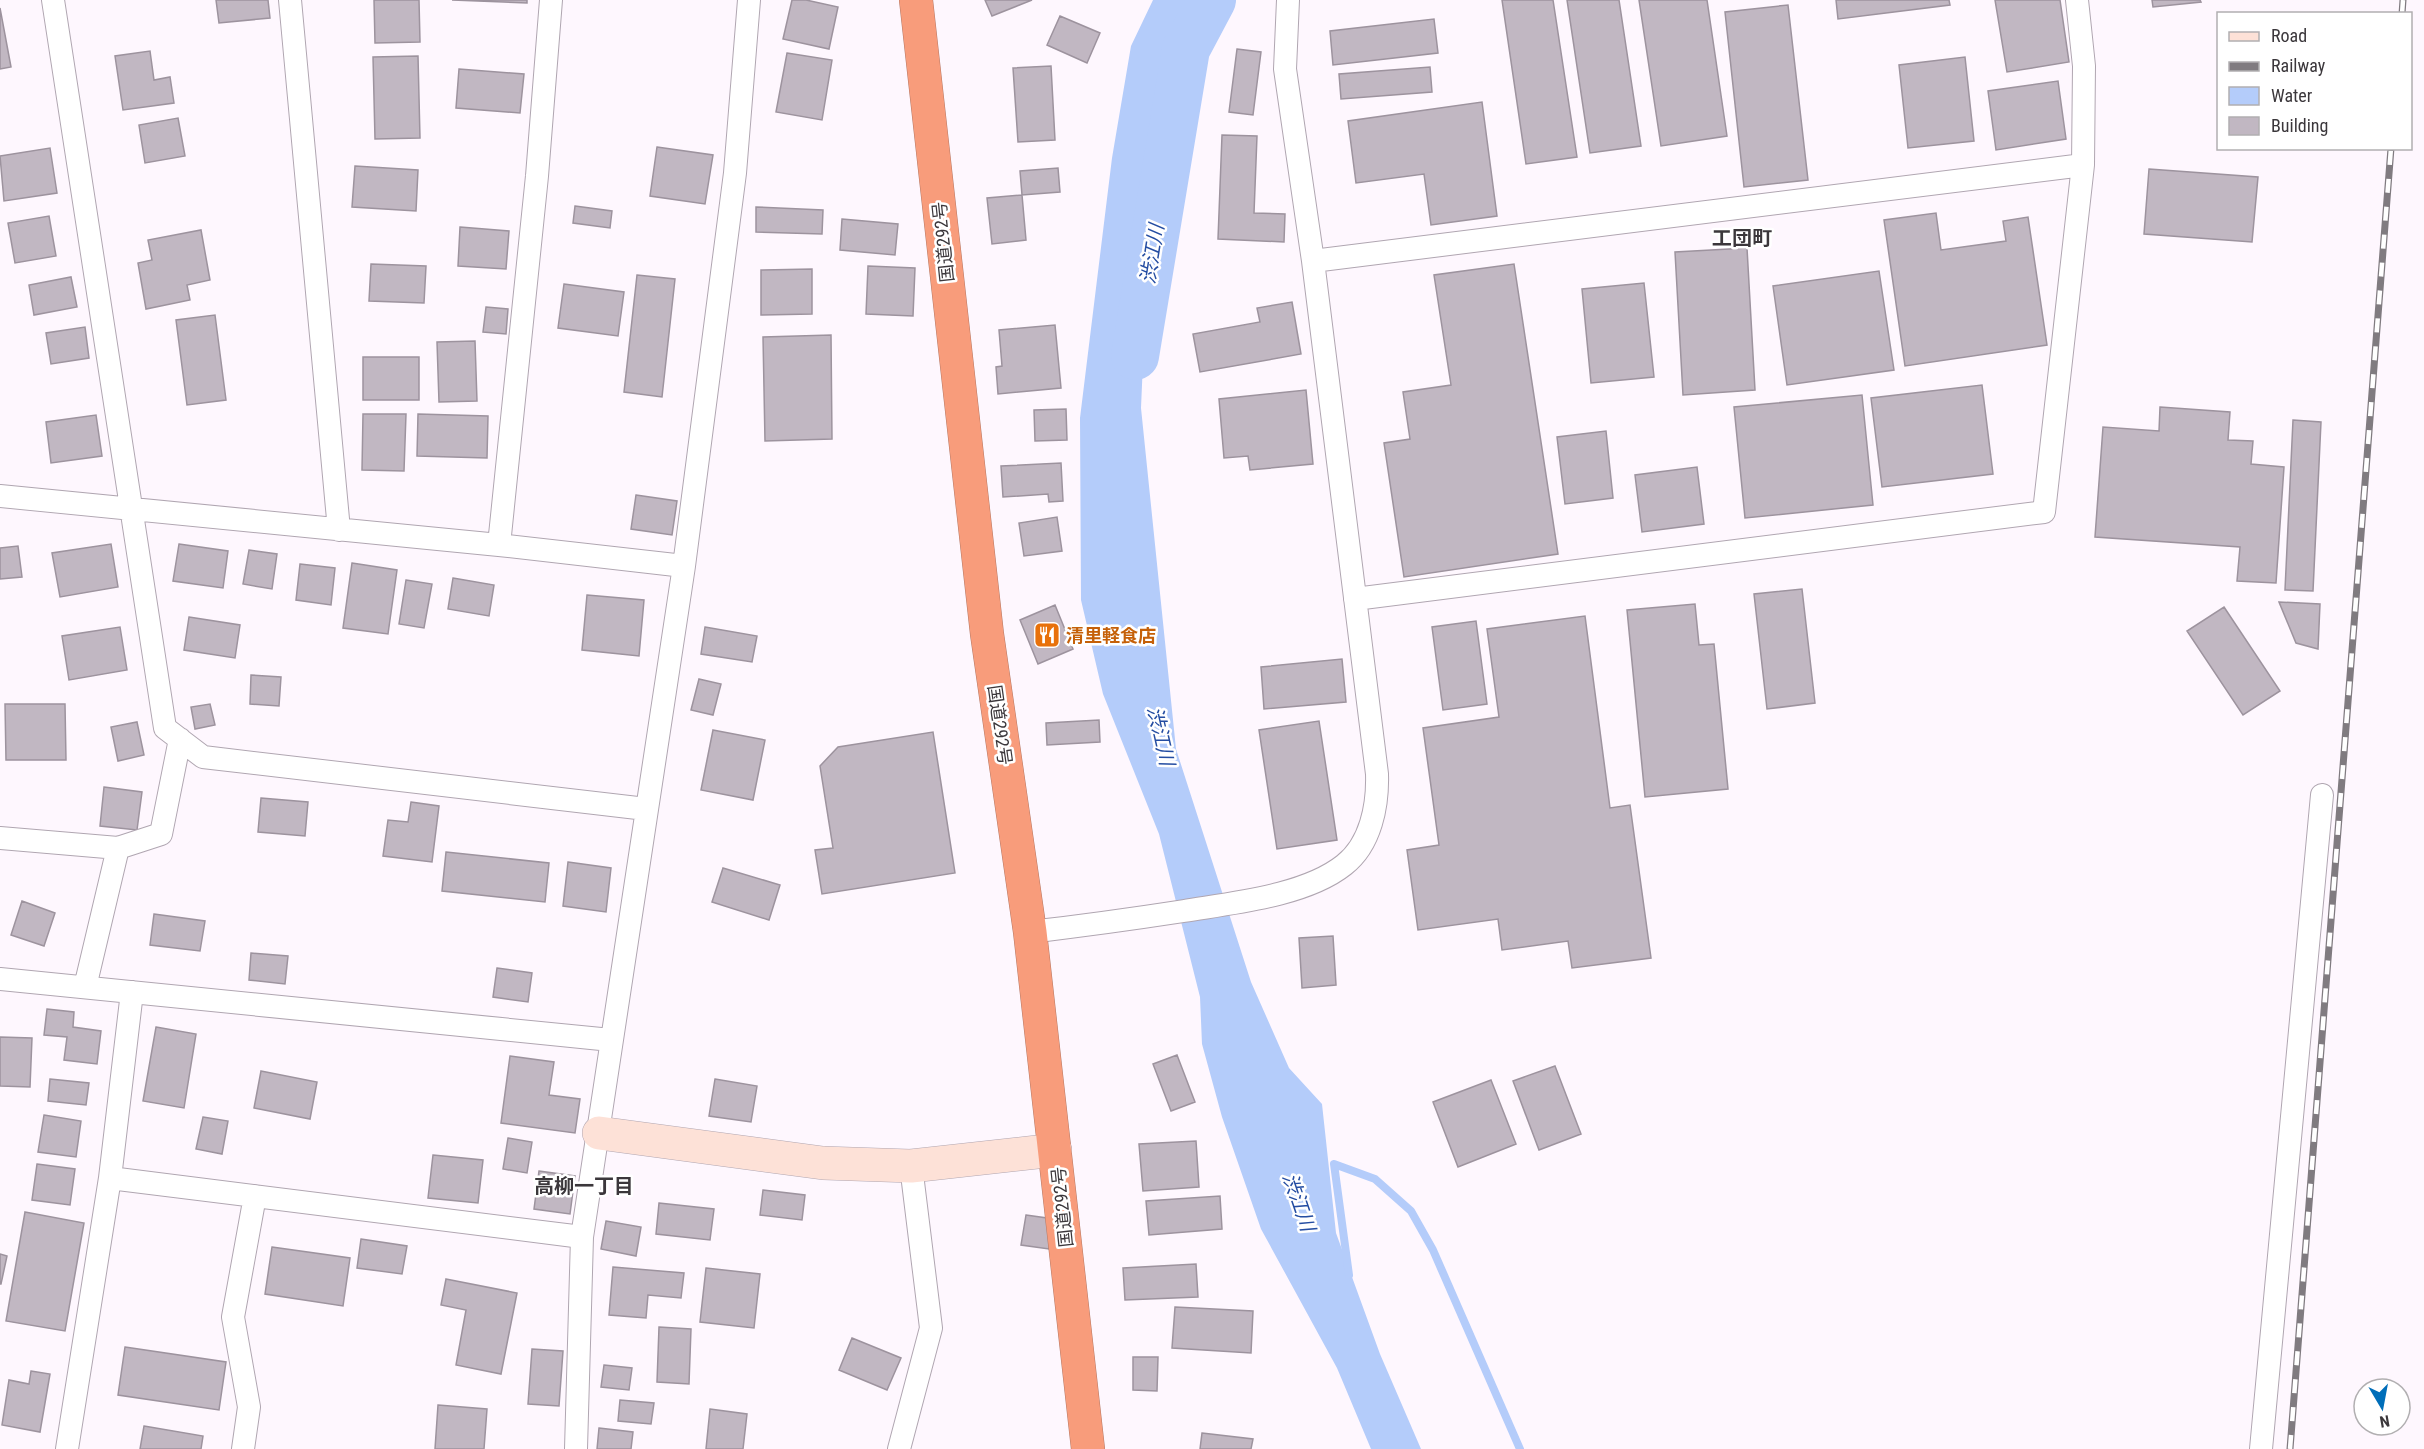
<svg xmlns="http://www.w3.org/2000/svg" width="2424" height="1449" font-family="'Roboto Condensed','Noto Sans JP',sans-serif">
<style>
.water{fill:#b4ccfa}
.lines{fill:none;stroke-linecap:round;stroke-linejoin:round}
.stream{stroke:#b4ccfa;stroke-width:8}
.river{stroke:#b4ccfa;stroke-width:48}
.building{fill:#c1b7c2;stroke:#9d939e;stroke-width:1.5}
.street-casing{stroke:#b0a6b1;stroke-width:24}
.secondary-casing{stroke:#b0a6b1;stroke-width:34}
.highway-casing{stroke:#b67965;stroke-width:34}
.street{stroke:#fff;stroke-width:22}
.secondary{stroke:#fde1d7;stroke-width:33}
.highway{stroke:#f89c7b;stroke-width:33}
.rail-casing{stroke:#807b80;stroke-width:7}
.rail{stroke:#fff;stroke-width:4.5;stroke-dasharray:14;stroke-linecap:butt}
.labels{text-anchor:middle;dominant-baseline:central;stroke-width:5;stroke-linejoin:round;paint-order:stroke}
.street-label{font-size:18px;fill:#3b373b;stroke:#fff}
.food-label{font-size:18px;font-weight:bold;fill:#c56008;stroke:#fff;text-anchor:start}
.neighbourhood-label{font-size:20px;font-weight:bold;fill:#3b373b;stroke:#fff}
.water-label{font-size:20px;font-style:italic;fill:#244da2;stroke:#fff}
</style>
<rect width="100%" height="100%" fill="#fef7fe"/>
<path class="water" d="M 1153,0 L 1224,0 L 1198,48 L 1150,201 L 1141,408 L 1176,749 L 1251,982 L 1289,1068 L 1322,1104 L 1336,1233 L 1380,1354 L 1421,1449 L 1371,1449 L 1337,1368 L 1261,1229 L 1222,1117 L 1202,1044 L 1200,997 L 1159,834 L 1103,694 L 1081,600 L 1080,418 L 1112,158 L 1131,46 Z"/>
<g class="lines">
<path class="stream" d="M 1349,1275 L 1334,1164 L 1375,1179 L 1411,1211 L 1433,1250 L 1520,1449"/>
<path class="river" d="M 1135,356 L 1186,49 L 1212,0"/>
</g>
<path class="building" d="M 216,0 L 268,0 L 270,18 L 219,23 Z
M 374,0 L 419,0 L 420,42 L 375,43 Z
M 452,0 L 527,0 L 527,3 Z
M 792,0 L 806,0 L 838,7 L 829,49 L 783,39 Z
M 985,0 L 1032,0 L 992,16 Z
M 1502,0 L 1553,0 L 1577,157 L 1526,164 Z
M 1567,0 L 1619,0 L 1641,146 L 1590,153 Z
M 1639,0 L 1707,0 L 1727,136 L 1661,146 Z
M 1836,0 L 1949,0 L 1950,5 L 1838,19 Z
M 1995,0 L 2060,0 L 2069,62 L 2007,72 Z
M 2152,0 L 2200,0 L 2201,2 L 2153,7 Z
M 1788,5 L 1808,180 L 1744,187 L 1725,12 Z
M 0,8 L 11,67 L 0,69 Z
M 1060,16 L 1100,33 L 1087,63 L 1047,45 Z
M 1434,19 L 1438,53 L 1333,65 L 1330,31 Z
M 1237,49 L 1261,52 L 1253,115 L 1229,112 Z
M 150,51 L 154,80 L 170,77 L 174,103 L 123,110 L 115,56 Z
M 787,53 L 832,60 L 822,120 L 776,112 Z
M 418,56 L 420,138 L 375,139 L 373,57 Z
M 1965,57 L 1974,141 L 1908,148 L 1899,65 Z
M 1051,66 L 1055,140 L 1018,142 L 1013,68 Z
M 1430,67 L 1432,92 L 1341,99 L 1339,74 Z
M 459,69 L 524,74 L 520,113 L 456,108 Z
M 2058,81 L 2066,139 L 1996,150 L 1988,91 Z
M 1482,102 L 1497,216 L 1431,225 L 1424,174 L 1356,183 L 1348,121 Z
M 178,118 L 185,156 L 145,163 L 139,125 Z
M 1222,135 L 1257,136 L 1254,213 L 1285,214 L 1284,242 L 1218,239 Z
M 657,147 L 713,155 L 705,204 L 650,196 Z
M 50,148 L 57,193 L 4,201 L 0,156 Z
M 355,166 L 418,170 L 416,211 L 352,207 Z
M 1058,168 L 1060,192 L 1022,195 L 1020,171 Z
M 2149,169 L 2258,177 L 2252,242 L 2144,234 Z
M 1022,195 L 1026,240 L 992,244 L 987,198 Z
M 575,206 L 612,211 L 610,228 L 573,223 Z
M 756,207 L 823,210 L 822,234 L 756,232 Z
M 1936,213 L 1941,250 L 2006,241 L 2003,221 L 2028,217 L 2047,345 L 1905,366 L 1884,220 Z
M 49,216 L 56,256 L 15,263 L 8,223 Z
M 842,219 L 898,224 L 895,255 L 840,250 Z
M 460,227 L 509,231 L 506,269 L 458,266 Z
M 201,230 L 210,280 L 187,285 L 190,300 L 146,309 L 138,263 L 152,260 L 148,240 Z
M 1747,248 L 1755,390 L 1683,395 L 1675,252 Z
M 371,264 L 426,266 L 424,303 L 369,301 Z
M 1514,264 L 1558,554 L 1404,577 L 1384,443 L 1410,439 L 1403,392 L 1451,385 L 1434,275 Z
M 868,266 L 915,268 L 913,316 L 866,314 Z
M 812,269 L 812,314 L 761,315 L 761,270 Z
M 1879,271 L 1894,370 L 1787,385 L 1773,286 Z
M 637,275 L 675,279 L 662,397 L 624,392 Z
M 71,277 L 77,307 L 34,315 L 29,285 Z
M 1644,283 L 1654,377 L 1591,383 L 1582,289 Z
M 564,284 L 624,292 L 618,336 L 558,328 Z
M 1292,302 L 1301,354 L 1200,372 L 1193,334 L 1260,322 L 1257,308 Z
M 486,307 L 508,309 L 506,334 L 483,332 Z
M 215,315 L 226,400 L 187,405 L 176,320 Z
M 1055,325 L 1061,388 L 998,394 L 996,367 L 1002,366 L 999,330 Z
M 85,327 L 89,358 L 51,364 L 46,333 Z
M 831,335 L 832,439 L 765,441 L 763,337 Z
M 475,341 L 477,401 L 439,402 L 437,342 Z
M 363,357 L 419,357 L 419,400 L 363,400 Z
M 1982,385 L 1993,474 L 1882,487 L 1871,398 Z
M 1306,390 L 1313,464 L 1250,470 L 1248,456 L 1224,458 L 1219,399 Z
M 1862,395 L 1873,505 L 1745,518 L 1734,407 Z
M 2160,407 L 2230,412 L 2228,440 L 2253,441 L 2251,464 L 2284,467 L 2276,583 L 2237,581 L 2240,547 L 2095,537 L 2103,427 L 2159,431 Z
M 1066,409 L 1067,440 L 1035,441 L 1034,410 Z
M 363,414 L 406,414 L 404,471 L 362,470 Z
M 418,414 L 488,416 L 487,458 L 417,456 Z
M 96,415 L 102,456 L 51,463 L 46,422 Z
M 2293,420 L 2321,422 L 2313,591 L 2285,590 Z
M 1606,431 L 1613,498 L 1565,504 L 1557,437 Z
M 1061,463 L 1063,501 L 1049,502 L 1048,494 L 1003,497 L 1001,466 Z
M 1697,467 L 1704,524 L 1642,532 L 1635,475 Z
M 636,495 L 677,501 L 672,535 L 631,529 Z
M 1057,517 L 1062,551 L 1024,556 L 1019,523 Z
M 111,544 L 118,587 L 60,597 L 52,553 Z
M 179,544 L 228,551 L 223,588 L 173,581 Z
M 18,546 L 22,577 L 0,579 L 0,548 Z
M 249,550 L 277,554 L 272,589 L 243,584 Z
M 352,563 L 397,570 L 388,634 L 343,628 Z
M 300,564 L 335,568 L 331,605 L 296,600 Z
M 453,578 L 494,585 L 489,616 L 448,609 Z
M 406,580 L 432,584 L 424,628 L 399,624 Z
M 1802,589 L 1815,703 L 1767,709 L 1754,594 Z
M 587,595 L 644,600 L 639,656 L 582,650 Z
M 2279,602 L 2320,604 L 2318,649 L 2296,643 Z
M 1695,604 L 1699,645 L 1714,644 L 1728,789 L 1645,797 L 1627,610 Z
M 1055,605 L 1073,649 L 1038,664 L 1020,620 Z
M 2224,607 L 2280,691 L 2243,715 L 2187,631 Z
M 1585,616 L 1610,808 L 1630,805 L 1651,958 L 1572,968 L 1568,941 L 1502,950 L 1498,919 L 1418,930 L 1407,850 L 1439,845 L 1423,728 L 1499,717 L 1487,629 Z
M 189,617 L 240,625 L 235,658 L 184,650 Z
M 1476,621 L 1487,704 L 1443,710 L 1432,627 Z
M 120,627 L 127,670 L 69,680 L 62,636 Z
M 705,627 L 757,636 L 752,662 L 701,654 Z
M 1342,659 L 1346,702 L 1264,709 L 1261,667 Z
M 251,675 L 281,677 L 279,706 L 250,704 Z
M 699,679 L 721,684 L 713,715 L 691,710 Z
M 5,704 L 65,704 L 66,760 L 6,760 Z
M 210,704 L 215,725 L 195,729 L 191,707 Z
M 1099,720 L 1100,742 L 1047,745 L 1046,723 Z
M 1319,721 L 1337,840 L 1277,849 L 1259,730 Z
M 137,722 L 144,755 L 118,761 L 111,727 Z
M 713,730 L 765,740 L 753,800 L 701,790 Z
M 933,732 L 955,873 L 822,894 L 815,850 L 833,848 L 820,766 L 838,747 Z
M 104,787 L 142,792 L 137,830 L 100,826 Z
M 261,798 L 308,802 L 305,836 L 258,832 Z
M 411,802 L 439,806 L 432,862 L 383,856 L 388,820 L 408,822 Z
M 446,852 L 549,863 L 545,902 L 442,891 Z
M 568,862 L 611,868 L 606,912 L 563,906 Z
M 723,868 L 780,885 L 769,920 L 712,902 Z
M 22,901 L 55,913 L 44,946 L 11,935 Z
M 154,914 L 205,921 L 200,951 L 150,945 Z
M 1333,936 L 1336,985 L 1302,988 L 1299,938 Z
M 251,953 L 288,956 L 285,984 L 249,980 Z
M 497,968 L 532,973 L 528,1002 L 493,997 Z
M 47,1009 L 74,1012 L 73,1027 L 101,1031 L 97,1064 L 64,1060 L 67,1037 L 44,1035 Z
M 156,1027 L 196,1034 L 184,1108 L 143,1101 Z
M 0,1037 L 32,1038 L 30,1087 L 0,1086 Z
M 1177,1055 L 1195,1102 L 1171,1111 L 1153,1064 Z
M 510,1056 L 554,1062 L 549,1095 L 580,1099 L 575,1133 L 501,1123 Z
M 1555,1066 L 1581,1134 L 1539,1150 L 1513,1081 Z
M 261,1071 L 317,1082 L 310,1119 L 254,1108 Z
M 50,1079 L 89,1083 L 86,1105 L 48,1101 Z
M 715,1079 L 757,1086 L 751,1122 L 709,1116 Z
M 1491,1080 L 1516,1144 L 1458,1167 L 1433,1102 Z
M 44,1115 L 81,1121 L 76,1157 L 38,1152 Z
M 203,1117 L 228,1121 L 222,1154 L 196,1149 Z
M 508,1138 L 532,1142 L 527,1173 L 503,1169 Z
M 1196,1141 L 1199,1187 L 1143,1191 L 1139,1144 Z
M 433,1155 L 483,1160 L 478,1203 L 428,1198 Z
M 37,1164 L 75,1169 L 70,1205 L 32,1200 Z
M 539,1171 L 575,1176 L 570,1214 L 534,1209 Z
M 763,1190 L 805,1195 L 802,1220 L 760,1215 Z
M 1220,1196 L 1222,1229 L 1149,1235 L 1146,1201 Z
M 659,1203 L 714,1209 L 710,1240 L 656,1234 Z
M 25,1212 L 84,1223 L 65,1331 L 6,1321 Z
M 1026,1215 L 1054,1219 L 1049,1249 L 1021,1245 Z
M 606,1221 L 641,1227 L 636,1256 L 601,1249 Z
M 361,1239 L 407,1246 L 402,1274 L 357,1268 Z
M 272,1247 L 350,1258 L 343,1306 L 265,1294 Z
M 0,1254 L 7,1256 L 1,1284 L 0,1284 Z
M 1196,1264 L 1198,1297 L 1125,1300 L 1123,1268 Z
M 613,1267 L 684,1273 L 681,1298 L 648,1295 L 646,1318 L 609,1315 Z
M 706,1268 L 760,1274 L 754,1328 L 700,1322 Z
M 446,1279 L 517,1293 L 501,1374 L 456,1365 L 466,1310 L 441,1305 Z
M 1175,1307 L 1253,1311 L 1251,1353 L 1172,1348 Z
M 659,1327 L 691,1329 L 689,1384 L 657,1382 Z
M 852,1338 L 901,1358 L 887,1390 L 839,1370 Z
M 125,1347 L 226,1362 L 219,1410 L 118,1395 Z
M 532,1349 L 563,1351 L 559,1406 L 528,1404 Z
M 1133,1357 L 1158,1357 L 1157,1391 L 1133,1390 Z
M 604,1365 L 632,1368 L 629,1390 L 601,1387 Z
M 31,1371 L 50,1374 L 40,1432 L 2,1425 L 9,1380 L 29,1384 Z
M 620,1400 L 654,1403 L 651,1424 L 618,1421 Z
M 438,1405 L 487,1409 L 484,1449 L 435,1449 Z
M 710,1409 L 747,1414 L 743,1449 L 706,1449 Z
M 144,1426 L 203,1436 L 201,1449 L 140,1449 Z
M 599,1428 L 633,1432 L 631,1449 L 597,1449 Z
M 1202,1433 L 1253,1439 L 1251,1449 L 1200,1449 Z"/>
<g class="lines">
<defs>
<path id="street" d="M 53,0 L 165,728 L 203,757 L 646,809
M 290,0 L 339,530
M 1313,261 L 2083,165
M 0,496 L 499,545 L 684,566
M 499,545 L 537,176 L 551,0
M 1355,599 L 2044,512 L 2083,165 L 2084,66 L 2077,0
M 0,838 L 118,848
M 1030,932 C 1081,926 1132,919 1184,911 C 1232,903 1305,896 1344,865 C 1371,844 1378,805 1377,774 L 1313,261 L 1285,69 L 1288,0
M 0,979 L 611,1040
M 85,987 L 118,848 L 161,834 L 180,739
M 110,1178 L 582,1237
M 67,1449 L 110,1178 L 132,992
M 243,1449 L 249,1407 L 233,1317 L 255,1196
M 576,1449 L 582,1237 L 684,566 L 735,173 L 749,0
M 899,1449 L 931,1328 L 911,1166
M 2261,1449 L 2322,795"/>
<path id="secondary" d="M 599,1133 L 823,1163 L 911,1166 L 1055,1150"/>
<path id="highway" d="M 916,0 L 987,634 L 1030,932 L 1088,1449"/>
</defs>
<use href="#street" class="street-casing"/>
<use href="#secondary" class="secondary-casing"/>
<use href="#highway" class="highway-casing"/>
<use href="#street" class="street"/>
<use href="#secondary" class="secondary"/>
<use href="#highway" class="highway"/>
<defs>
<path id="rail" d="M 2402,14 L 2403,0
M 2290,1449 L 2391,148"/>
</defs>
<use href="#rail" class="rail-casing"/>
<use href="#rail" class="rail"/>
</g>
<defs>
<symbol id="restaurant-square" viewBox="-11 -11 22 22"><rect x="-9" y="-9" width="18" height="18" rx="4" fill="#e8710a" stroke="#fff"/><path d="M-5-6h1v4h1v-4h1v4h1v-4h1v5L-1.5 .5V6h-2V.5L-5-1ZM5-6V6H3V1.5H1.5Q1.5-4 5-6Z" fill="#fff"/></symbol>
</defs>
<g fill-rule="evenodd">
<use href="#restaurant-square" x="1032" y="620" width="30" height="30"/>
</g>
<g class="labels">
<g class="street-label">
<text transform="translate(943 242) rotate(-96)">国道292号</text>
<text transform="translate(1000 725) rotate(82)">国道292号</text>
<text transform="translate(1062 1207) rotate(-96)">国道292号</text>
</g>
<g class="food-label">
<text x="1066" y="635">清里軽食店</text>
</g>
<g class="neighbourhood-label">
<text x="1742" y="238">工団町</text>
<text x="584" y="1186">高柳一丁目</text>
</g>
<g class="water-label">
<text transform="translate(1152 254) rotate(-81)">渋江川</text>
<text transform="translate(1161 736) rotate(77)">渋江川</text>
<text transform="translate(1299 1202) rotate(71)">渋江川</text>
</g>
</g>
<rect x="2217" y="12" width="195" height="138" fill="#ffffff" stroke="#b1afb1" stroke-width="1.5"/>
<rect x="2229" y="32" width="30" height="9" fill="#fde1d7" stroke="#b1afb1" stroke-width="1.5"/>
<text x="2271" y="42" font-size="18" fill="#3b373b">Road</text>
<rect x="2229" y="62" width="30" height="9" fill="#807b80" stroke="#b1afb1" stroke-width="1.5"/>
<text x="2271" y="72" font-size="18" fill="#3b373b">Railway</text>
<rect x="2229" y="87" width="30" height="18" fill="#b4ccfa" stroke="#b1afb1" stroke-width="1.5"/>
<text x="2271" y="102" font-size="18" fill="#3b373b">Water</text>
<rect x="2229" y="117" width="30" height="18" fill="#c1b7c2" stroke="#b1afb1" stroke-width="1.5"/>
<text x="2271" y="132" font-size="18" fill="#3b373b">Building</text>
<g transform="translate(2382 1407) rotate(170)"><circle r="28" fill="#ffffff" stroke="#b1afb1" stroke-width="1.5"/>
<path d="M0-4.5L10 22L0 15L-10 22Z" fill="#006eb9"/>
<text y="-9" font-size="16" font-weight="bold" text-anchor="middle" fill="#3b373b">N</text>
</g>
</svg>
